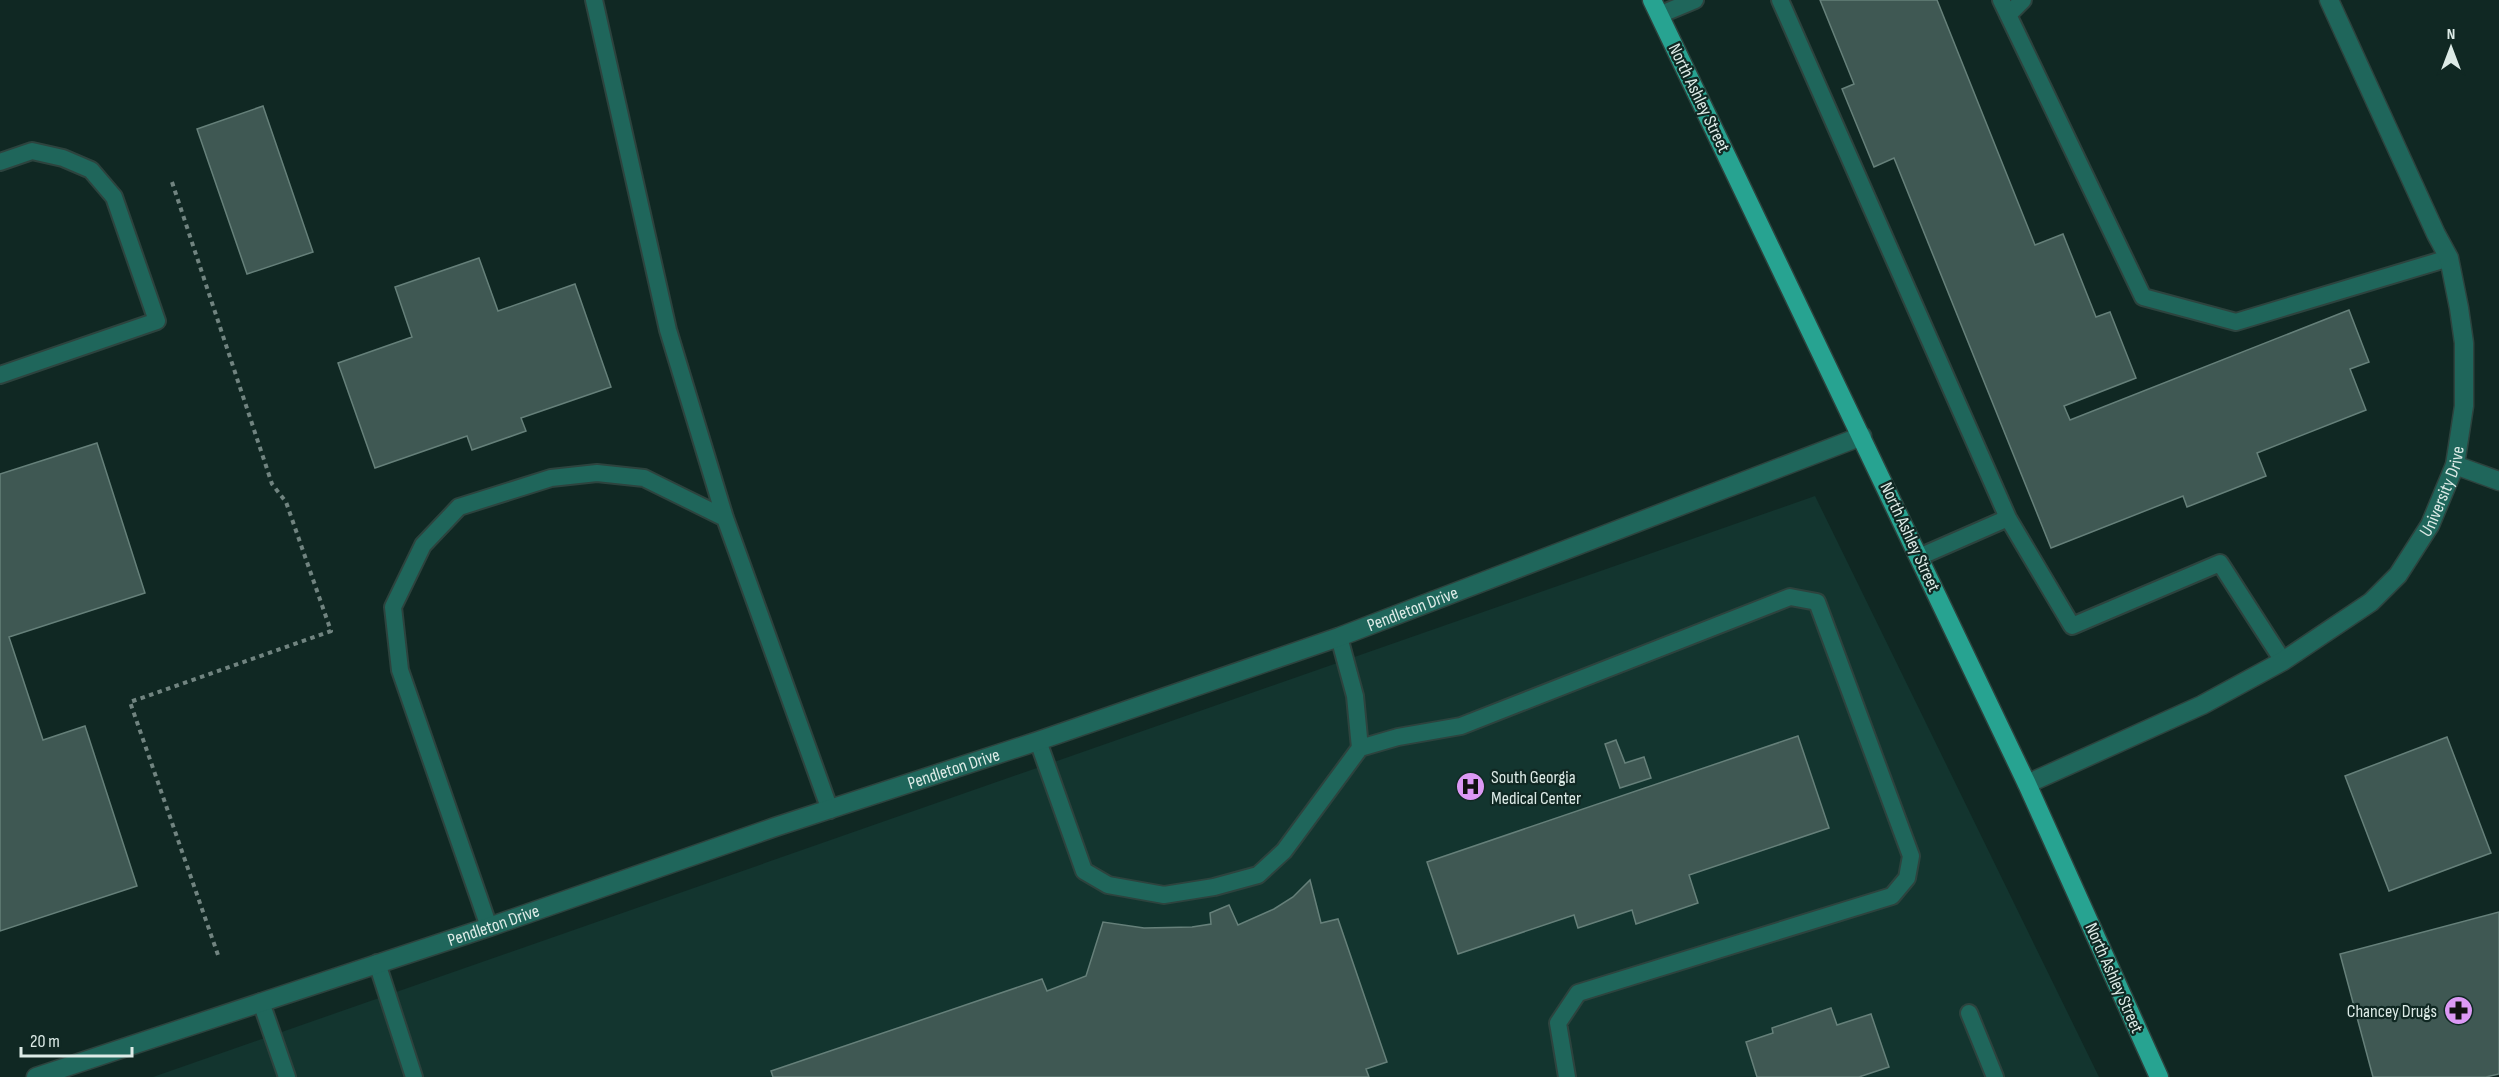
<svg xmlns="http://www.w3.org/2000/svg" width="2499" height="1077" font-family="'Sofia Sans Condensed',sans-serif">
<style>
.built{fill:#13352f}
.building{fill:#3f5853;stroke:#66807a;stroke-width:1.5}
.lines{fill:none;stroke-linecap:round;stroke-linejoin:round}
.lane-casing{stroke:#2d433e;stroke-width:20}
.street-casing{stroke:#2d433e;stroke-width:21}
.primary-casing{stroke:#2d433e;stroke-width:21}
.path{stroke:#718480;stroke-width:4;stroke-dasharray:4.5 4.5;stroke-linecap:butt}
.lane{stroke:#1f665b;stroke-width:16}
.street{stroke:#1f665b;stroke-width:18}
.primary{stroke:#27a391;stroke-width:18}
.labels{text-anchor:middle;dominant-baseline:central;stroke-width:4.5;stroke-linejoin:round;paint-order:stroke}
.street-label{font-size:18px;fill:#ddebe7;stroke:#102823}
.poi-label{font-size:18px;fill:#ddebe7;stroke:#102823;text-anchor:start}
</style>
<rect width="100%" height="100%" fill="#102823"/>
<path class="built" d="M 1815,496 L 2099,1077 L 153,1077 Z"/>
<path class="building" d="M 1820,0 L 1937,0 L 2035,245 L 2063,234 L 2096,317 L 2110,312 L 2136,378 L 2064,406 L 2070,420 L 2349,310 L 2369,362 L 2350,369 L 2366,410 L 2257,453 L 2266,476 L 2187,507 L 2183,496 L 2051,548 L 1894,158 L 1874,167 L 1842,89 L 1854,84 Z
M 263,106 L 313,252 L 247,274 L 197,129 Z
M 479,258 L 498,311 L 575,284 L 611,387 L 521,418 L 526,431 L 472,450 L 467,436 L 375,468 L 338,363 L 412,337 L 395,287 Z
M 97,443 L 145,593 L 9,637 L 43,740 L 85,726 L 137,886 L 0,931 L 0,474 Z
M 1798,736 L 1829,828 L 1689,875 L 1698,903 L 1636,924 L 1632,910 L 1578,928 L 1574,915 L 1458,954 L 1427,862 Z
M 2447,737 L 2491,853 L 2389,891 L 2345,776 Z
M 1616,740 L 1625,763 L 1644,757 L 1651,778 L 1620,788 L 1605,744 Z
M 1310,880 L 1321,923 L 1338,919 L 1387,1062 L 1366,1069 L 1369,1077 L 773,1077 L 771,1071 L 1042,979 L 1047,991 L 1086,976 L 1103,922 L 1144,928 L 1192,927 L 1211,924 L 1210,913 L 1229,905 L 1238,925 L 1274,909 L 1293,897 Z
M 2499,912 L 2499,1074 L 2486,1077 L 2373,1077 L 2340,954 Z
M 1831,1008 L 1837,1025 L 1871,1014 L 1889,1067 L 1859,1077 L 1757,1077 L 1746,1042 L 1773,1033 L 1772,1028 Z"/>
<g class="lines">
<defs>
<path id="lane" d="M 594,0 L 668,330 L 725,518 L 830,810
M 1780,0 L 2008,518 L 1919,557
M 2001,0 L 2143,297 L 2236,322 L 2449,258
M 1659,15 L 1695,0
M 2008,15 L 2023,0
M 0,162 L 32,151 L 63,158 L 91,170 L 114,197 L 157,321 L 0,375
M 2008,518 L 2072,626 L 2220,563 L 2283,661
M 1038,741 L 1084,871 L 1108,885 L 1164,895 L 1214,887 L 1258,875 L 1284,851 L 1360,748 L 1355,696 L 1339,637
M 1360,748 L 1398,737 L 1461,726 L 1790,597 L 1817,602 L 1911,856 L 1907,878 L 1892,896 L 1578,993 L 1558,1023 L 1567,1077
M 489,927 L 400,670 L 393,607 L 423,545 L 459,507 L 551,478 L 597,473 L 644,478 L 725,518
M 377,963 L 414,1077
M 261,1002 L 287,1077
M 1969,1013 L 1995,1077"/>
<g id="street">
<path d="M 2455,465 L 2499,481"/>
<path id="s1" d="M 2027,784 L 2202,705 L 2283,661 L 2371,602 L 2398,575 L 2430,525 L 2455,465 L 2464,406 L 2464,343 L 2459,308 L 2449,258 L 2436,234 L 2329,0"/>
<path id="s2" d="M 36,1077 L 489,927 L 775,827 L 1038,741 L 1339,637 L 1862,436"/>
</g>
<path id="primary" d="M 1652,0 L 2027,784 L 2159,1077"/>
</defs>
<use href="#lane" class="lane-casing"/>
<use href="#street" class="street-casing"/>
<use href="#primary" class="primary-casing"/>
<path class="path" d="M 172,182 L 272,484 L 286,502 L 331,631 L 130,702 L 218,955"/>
<use href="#lane" class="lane"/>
<use href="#street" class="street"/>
<use href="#primary" class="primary"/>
</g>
<defs>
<symbol id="hospital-disc" viewBox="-11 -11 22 22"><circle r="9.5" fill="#dc99f5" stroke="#102823"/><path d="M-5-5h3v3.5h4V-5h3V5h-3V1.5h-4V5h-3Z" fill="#111"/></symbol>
<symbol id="pharmacy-disc" viewBox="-11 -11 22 22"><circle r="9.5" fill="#dc99f5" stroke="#102823"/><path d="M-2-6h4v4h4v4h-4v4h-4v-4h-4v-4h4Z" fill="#111"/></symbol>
</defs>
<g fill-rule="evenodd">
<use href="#hospital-disc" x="1454" y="770" width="33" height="33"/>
<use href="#pharmacy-disc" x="2442" y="994" width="33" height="33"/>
</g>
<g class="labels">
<g class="street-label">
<text transform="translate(1699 98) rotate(64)">North Ashley Street</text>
<text stroke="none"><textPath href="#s1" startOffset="524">University Drive</textPath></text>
<text transform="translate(1910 537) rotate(65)">North Ashley Street</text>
<text stroke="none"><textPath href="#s2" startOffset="1454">Pendleton Drive</textPath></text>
<text stroke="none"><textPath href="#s2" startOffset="968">Pendleton Drive</textPath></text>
<text stroke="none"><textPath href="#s2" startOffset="482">Pendleton Drive</textPath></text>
<text transform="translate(2114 978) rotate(66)">North Ashley Street</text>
</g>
<g class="poi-label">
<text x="1491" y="777">South Georgia<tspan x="1491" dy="21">Medical Center</tspan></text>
<text x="2437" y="1011" text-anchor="end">Chancey Drugs</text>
</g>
</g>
<g transform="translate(2451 48)" stroke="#102823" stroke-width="4.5" paint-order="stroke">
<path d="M0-4.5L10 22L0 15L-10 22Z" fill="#ddebe7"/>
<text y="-9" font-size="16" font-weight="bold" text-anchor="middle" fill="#ddebe7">N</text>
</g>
<path d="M21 1047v9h111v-9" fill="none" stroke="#ddebe7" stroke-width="3"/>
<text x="30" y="1047" font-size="18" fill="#ddebe7" stroke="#102823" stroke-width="4.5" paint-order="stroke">20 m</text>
</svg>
